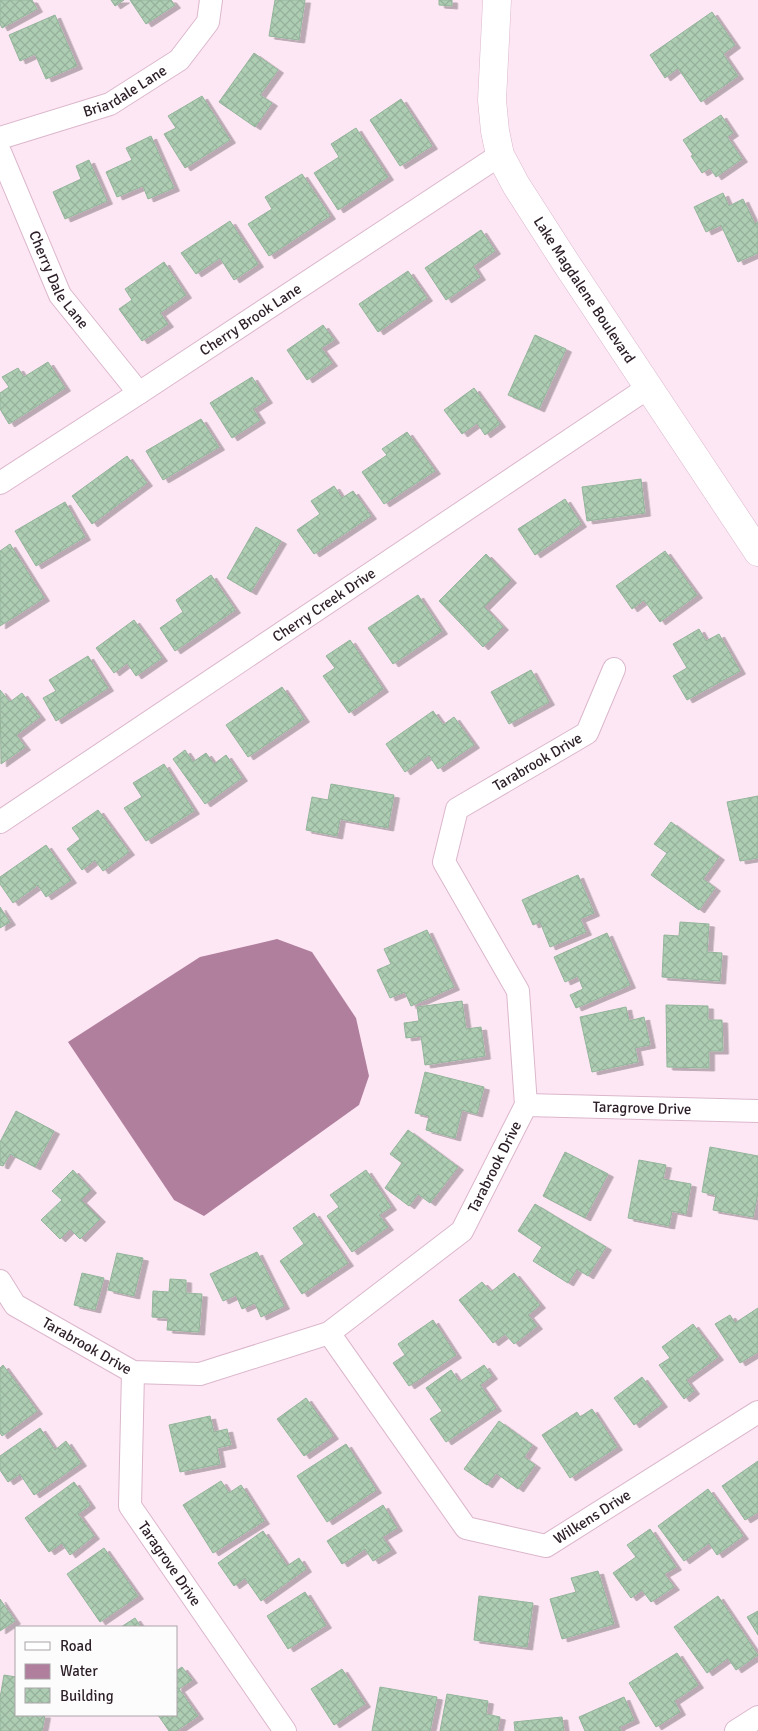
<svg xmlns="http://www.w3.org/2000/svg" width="758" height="1731" font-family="Signika,sans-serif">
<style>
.water{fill:#b07f9d}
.building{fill:url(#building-cross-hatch);stroke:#94b49b;filter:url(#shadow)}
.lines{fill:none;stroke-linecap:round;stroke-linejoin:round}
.minor-casing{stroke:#dbb7cc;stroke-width:24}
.tertiary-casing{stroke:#dbb7cc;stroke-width:29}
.minor{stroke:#fff;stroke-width:22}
.tertiary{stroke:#fff;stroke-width:28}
.labels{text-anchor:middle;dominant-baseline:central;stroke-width:4.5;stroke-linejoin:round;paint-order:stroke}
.street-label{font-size:15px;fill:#2d1f28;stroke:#fcfcfc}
</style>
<defs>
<pattern id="building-cross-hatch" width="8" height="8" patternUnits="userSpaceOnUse" patternTransform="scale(1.25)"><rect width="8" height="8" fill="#aeceb4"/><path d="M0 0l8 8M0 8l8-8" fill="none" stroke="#96b09b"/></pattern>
<filter id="shadow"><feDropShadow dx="5.5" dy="3" stdDeviation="0" flood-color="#0004"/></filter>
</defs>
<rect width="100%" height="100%" fill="#fee7f4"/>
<path class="water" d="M 277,939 L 312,952 L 356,1018 L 369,1076 L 359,1105 L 204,1216 L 174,1200 L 68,1042 L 200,957 Z"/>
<path class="building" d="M 0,0 L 32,0 L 37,9 L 2,28 L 0,24 Z
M 111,0 L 124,0 L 115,6 Z
M 130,0 L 171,0 L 175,5 L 146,24 Z
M 275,0 L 305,0 L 299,40 L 269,36 Z
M 439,0 L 452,0 L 452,6 L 439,5 Z
M 712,12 L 735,45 L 723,54 L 738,76 L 701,102 L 678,68 L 665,78 L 650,55 Z
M 55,15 L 77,66 L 46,79 L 35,54 L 20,61 L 9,35 Z
M 254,53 L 278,70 L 260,95 L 272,103 L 255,127 L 219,102 Z
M 202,96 L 230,140 L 185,168 L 164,134 L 176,128 L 168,116 Z
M 401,99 L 432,146 L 400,166 L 370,120 Z
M 721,115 L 733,133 L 727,137 L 742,159 L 716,177 L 710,168 L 702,173 L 691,156 L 693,155 L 683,140 Z
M 356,128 L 388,177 L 338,210 L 314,173 L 339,157 L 331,144 Z
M 151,136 L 174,188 L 148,199 L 143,186 L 117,197 L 106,172 L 132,160 L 126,148 Z
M 89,160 L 107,201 L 65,219 L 53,192 L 81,179 L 76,166 Z
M 302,174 L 330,216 L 269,256 L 248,224 L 272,209 L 265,197 Z
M 723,193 L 729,206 L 743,199 L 755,224 L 758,222 L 758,253 L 738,262 L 721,225 L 706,232 L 694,207 Z
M 230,221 L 258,264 L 234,280 L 220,258 L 196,274 L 181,253 Z
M 481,230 L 495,251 L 473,266 L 480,277 L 446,300 L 425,268 Z
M 164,262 L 186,295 L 160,313 L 168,324 L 142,341 L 119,309 L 132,300 L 125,289 Z
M 408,271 L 427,298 L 378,332 L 359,304 Z
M 323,325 L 334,340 L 321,348 L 332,363 L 307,380 L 287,350 Z
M 535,335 L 566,349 L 539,409 L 508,395 Z
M 48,362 L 65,388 L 9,424 L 0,409 L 0,393 L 9,387 L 2,377 L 18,368 L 24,377 Z
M 252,377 L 267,400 L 253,409 L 260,420 L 232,438 L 210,403 Z
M 474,388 L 500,424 L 485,435 L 477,423 L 462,434 L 444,410 Z
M 201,419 L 219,447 L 163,480 L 146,451 Z
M 407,432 L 435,471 L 384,504 L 362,472 L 387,455 L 382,449 Z
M 127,456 L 147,483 L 92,524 L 72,496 Z
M 641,479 L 645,513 L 587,521 L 582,487 Z
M 334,486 L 342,498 L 353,491 L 371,516 L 314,554 L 297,530 L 320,514 L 311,501 Z
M 565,499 L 581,524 L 535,555 L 518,529 Z
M 65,502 L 85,537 L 36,566 L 15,531 Z
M 256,527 L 281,541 L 251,592 L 227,578 Z
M 10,544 L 44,598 L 0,626 L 0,551 Z
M 665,551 L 697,595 L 660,622 L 644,600 L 632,609 L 616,586 Z
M 486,554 L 511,580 L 484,607 L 503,627 L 483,647 L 439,601 Z
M 211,575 L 235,610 L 175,651 L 160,628 L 183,612 L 176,600 Z
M 418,595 L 442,631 L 393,664 L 368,628 Z
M 134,620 L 162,658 L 136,676 L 127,663 L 114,673 L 96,648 Z
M 699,629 L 706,641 L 719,634 L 740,671 L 687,700 L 673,676 L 687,668 L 673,644 Z
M 350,640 L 383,689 L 349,713 L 323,676 L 335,668 L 326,656 Z
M 88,656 L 108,688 L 56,721 L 43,698 L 56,691 L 49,680 Z
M 531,670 L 549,702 L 509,724 L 491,692 Z
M 282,687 L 304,719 L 248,757 L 226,725 Z
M 0,690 L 10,702 L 22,693 L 40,717 L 16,735 L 25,747 L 1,764 Z
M 433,711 L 443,725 L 454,717 L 474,745 L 438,769 L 429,755 L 405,772 L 386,744 Z
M 185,750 L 193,762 L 206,753 L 214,764 L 226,755 L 242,778 L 205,804 L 173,759 Z
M 164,764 L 194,811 L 146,841 L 124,808 L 142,797 L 133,783 Z
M 331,784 L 394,795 L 388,828 L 340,819 L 337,836 L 306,830 L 312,797 L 328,800 Z
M 758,796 L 758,858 L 740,861 L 727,802 Z
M 98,810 L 129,852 L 103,871 L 95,860 L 82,870 L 67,849 L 80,839 L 72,828 Z
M 671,822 L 719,857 L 703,879 L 715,888 L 699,910 L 651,875 L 667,853 L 654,844 Z
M 46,845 L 71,880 L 46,897 L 38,885 L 13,903 L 0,884 L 0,877 Z
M 578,875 L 594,913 L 580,919 L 586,932 L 550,947 L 540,922 L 533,925 L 522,900 Z
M 0,907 L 10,922 L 0,928 Z
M 680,922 L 709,924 L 707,952 L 722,953 L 720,981 L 662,977 L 664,935 L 679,936 Z
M 427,930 L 454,987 L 411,1006 L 405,992 L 390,998 L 377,970 L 391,964 L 384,949 Z
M 607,933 L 630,985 L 576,1008 L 570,995 L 583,989 L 578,976 L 565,982 L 554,957 Z
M 462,1001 L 466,1029 L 481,1027 L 485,1056 L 425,1065 L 421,1036 L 406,1038 L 404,1023 L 419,1021 L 417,1007 Z
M 666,1005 L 708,1006 L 708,1020 L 722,1020 L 723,1051 L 709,1051 L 709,1068 L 667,1067 Z
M 626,1007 L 629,1021 L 644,1017 L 650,1045 L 635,1048 L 638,1062 L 592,1072 L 580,1017 Z
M 425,1072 L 484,1087 L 477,1114 L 462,1110 L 455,1138 L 426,1130 L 429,1116 L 415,1113 Z
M 16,1111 L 54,1131 L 35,1167 L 10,1154 L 3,1166 L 0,1165 L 0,1142 Z
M 408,1130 L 458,1167 L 430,1203 L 418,1194 L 409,1206 L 385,1188 L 402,1163 L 390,1154 Z
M 710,1147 L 758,1156 L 758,1193 L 753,1217 L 713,1210 L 716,1195 L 702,1192 Z
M 565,1152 L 608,1174 L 585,1218 L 543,1196 Z
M 639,1160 L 666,1165 L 663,1179 L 691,1184 L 686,1214 L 672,1211 L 669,1226 L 628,1218 Z
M 73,1170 L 91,1190 L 81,1200 L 100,1219 L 80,1239 L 70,1229 L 60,1239 L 41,1220 L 62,1200 L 52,1191 Z
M 366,1170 L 391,1207 L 379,1215 L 388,1227 L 352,1252 L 327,1216 L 339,1207 L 330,1195 Z
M 535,1204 L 606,1247 L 588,1276 L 577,1269 L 568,1283 L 533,1261 L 542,1247 L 518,1231 Z
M 314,1213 L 348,1263 L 302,1294 L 280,1261 L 304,1244 L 293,1228 Z
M 257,1252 L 284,1306 L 261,1317 L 255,1303 L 242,1309 L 236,1295 L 223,1301 L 210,1274 Z
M 117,1253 L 143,1258 L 134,1296 L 108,1290 Z
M 82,1273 L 104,1278 L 95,1310 L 74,1305 Z
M 514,1273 L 540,1305 L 528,1315 L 537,1326 L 514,1344 L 505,1334 L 493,1343 L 459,1300 L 482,1282 L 491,1292 Z
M 170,1279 L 186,1280 L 186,1293 L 202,1294 L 199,1332 L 167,1330 L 168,1318 L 152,1317 L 153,1291 L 169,1292 Z
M 758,1308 L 758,1352 L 740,1363 L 715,1324 L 730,1315 L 735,1323 Z
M 433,1320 L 456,1355 L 409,1386 L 393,1363 L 405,1355 L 398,1344 Z
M 693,1324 L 718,1357 L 686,1380 L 694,1391 L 684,1399 L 659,1365 L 670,1358 L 662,1347 Z
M 3,1365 L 37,1411 L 2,1436 L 0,1433 L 0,1368 Z
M 484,1365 L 492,1376 L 480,1385 L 496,1408 L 446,1442 L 430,1419 L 442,1411 L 426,1388 L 451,1370 L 459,1382 Z
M 642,1377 L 662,1404 L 634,1425 L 614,1398 Z
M 306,1398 L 333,1436 L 304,1456 L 277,1419 Z
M 592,1409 L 617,1447 L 570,1478 L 542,1435 L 577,1412 L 580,1417 Z
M 210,1416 L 214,1432 L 227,1429 L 231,1445 L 217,1448 L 220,1464 L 180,1472 L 169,1425 Z
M 499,1421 L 532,1445 L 524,1457 L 535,1465 L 518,1489 L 496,1473 L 487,1485 L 464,1469 Z
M 40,1428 L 55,1450 L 66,1441 L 81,1463 L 34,1495 L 20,1474 L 8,1482 L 0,1470 L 0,1456 Z
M 346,1444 L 376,1490 L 327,1522 L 297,1476 Z
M 758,1461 L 758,1512 L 745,1520 L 722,1486 Z
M 221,1481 L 229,1493 L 241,1485 L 264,1521 L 213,1553 L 183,1505 Z
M 74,1482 L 90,1505 L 78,1514 L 94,1536 L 70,1555 L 62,1543 L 49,1552 L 25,1518 Z
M 708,1489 L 743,1536 L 717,1555 L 709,1543 L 684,1561 L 658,1526 Z
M 383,1505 L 397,1528 L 382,1537 L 391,1550 L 373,1561 L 365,1549 L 342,1564 L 327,1541 Z
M 650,1529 L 676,1567 L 664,1574 L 674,1587 L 651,1602 L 642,1590 L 631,1598 L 613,1573 L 636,1557 L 627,1545 Z
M 263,1531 L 287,1566 L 299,1558 L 306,1569 L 261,1601 L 245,1578 L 234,1586 L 218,1563 Z
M 104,1548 L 138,1596 L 100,1622 L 67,1574 Z
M 598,1571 L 614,1624 L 562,1639 L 550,1599 L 576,1592 L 571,1578 Z
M 305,1592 L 326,1625 L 288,1649 L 267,1616 Z
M 479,1596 L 533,1603 L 527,1647 L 474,1640 Z
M 718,1596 L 758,1655 L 736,1670 L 728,1658 L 707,1673 L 674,1627 Z
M 0,1599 L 15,1621 L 0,1631 Z
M 758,1611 L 758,1635 L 747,1617 Z
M 135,1618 L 141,1627 L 121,1627 Z
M 677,1653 L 698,1685 L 674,1701 L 680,1712 L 656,1727 L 629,1683 Z
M 182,1667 L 192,1680 L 179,1689 L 198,1716 L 176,1731 L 169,1731 L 158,1715 L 176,1715 L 176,1671 Z
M 342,1669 L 365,1704 L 334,1725 L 311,1689 Z
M 4,1675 L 16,1677 L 16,1715 L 45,1715 L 42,1731 L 0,1731 L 0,1698 Z
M 380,1687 L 437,1697 L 430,1731 L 372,1731 Z
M 447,1694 L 488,1701 L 486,1714 L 500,1717 L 497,1731 L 440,1731 Z
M 624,1697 L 634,1720 L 619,1727 L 621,1731 L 585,1731 L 579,1717 Z
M 562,1717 L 564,1731 L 515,1731 L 514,1722 Z"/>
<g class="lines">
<defs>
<g id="minor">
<path id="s1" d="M 0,138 L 110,104 L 179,60 L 208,22 L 211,0"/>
<path id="s2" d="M 0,152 L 60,295 L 139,393"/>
<path id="s3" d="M 0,483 L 139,393 L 500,155"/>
<path id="s4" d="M 0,822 L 649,387"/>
<path id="s5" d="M 526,1105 L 758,1111"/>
<path id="s6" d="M 0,1281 L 15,1305 L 133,1372 L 200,1374 L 329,1333 L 462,1231 L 526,1105 L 518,991 L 444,862 L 457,809 L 587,733 L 614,669"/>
<path id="s7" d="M 329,1333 L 466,1528 L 546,1546 L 758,1412"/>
<path id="s8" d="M 133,1372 L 130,1506 L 285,1731"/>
<path d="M 736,1731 L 758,1717"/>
</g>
<g id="tertiary">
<path id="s9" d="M 497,0 L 492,100 L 495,131 L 500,155 L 516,185 L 566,263 L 758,552"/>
</g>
</defs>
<use href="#minor" class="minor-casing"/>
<use href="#tertiary" class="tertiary-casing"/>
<use href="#minor" class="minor"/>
<use href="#tertiary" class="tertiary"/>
</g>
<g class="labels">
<g class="street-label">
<text stroke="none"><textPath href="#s1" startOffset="134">Briardale Lane</textPath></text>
<text stroke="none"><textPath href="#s2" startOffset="141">Cherry Dale Lane</textPath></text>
<text stroke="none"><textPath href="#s9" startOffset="315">Lake Magdalene Boulevard</textPath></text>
<text stroke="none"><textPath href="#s3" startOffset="299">Cherry Brook Lane</textPath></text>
<text stroke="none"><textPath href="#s4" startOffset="390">Cherry Creek Drive</textPath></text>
<text stroke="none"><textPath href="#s6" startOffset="1086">Tarabrook Drive</textPath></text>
<text stroke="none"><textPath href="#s5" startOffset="116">Taragrove Drive</textPath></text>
<text stroke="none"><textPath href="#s6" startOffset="606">Tarabrook Drive</textPath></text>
<text stroke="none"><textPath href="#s6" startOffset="111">Tarabrook Drive</textPath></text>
<text stroke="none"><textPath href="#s7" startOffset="375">Wilkens Drive</textPath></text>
<text stroke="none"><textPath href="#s8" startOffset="204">Taragrove Drive</textPath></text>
</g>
</g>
<rect x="15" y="1626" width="162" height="90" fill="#fcfcfc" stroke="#a9a4a7"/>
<rect x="25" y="1642" width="25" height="8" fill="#ffffff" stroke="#a9a4a7"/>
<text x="60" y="1651" font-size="15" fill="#2d1f28">Road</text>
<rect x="25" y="1664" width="25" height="15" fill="#b07f9d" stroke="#a9a4a7"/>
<text x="60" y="1676" font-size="15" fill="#2d1f28">Water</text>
<rect x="25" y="1688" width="25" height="15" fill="url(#building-cross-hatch)" stroke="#a9a4a7"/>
<text x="60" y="1701" font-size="15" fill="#2d1f28">Building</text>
</svg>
